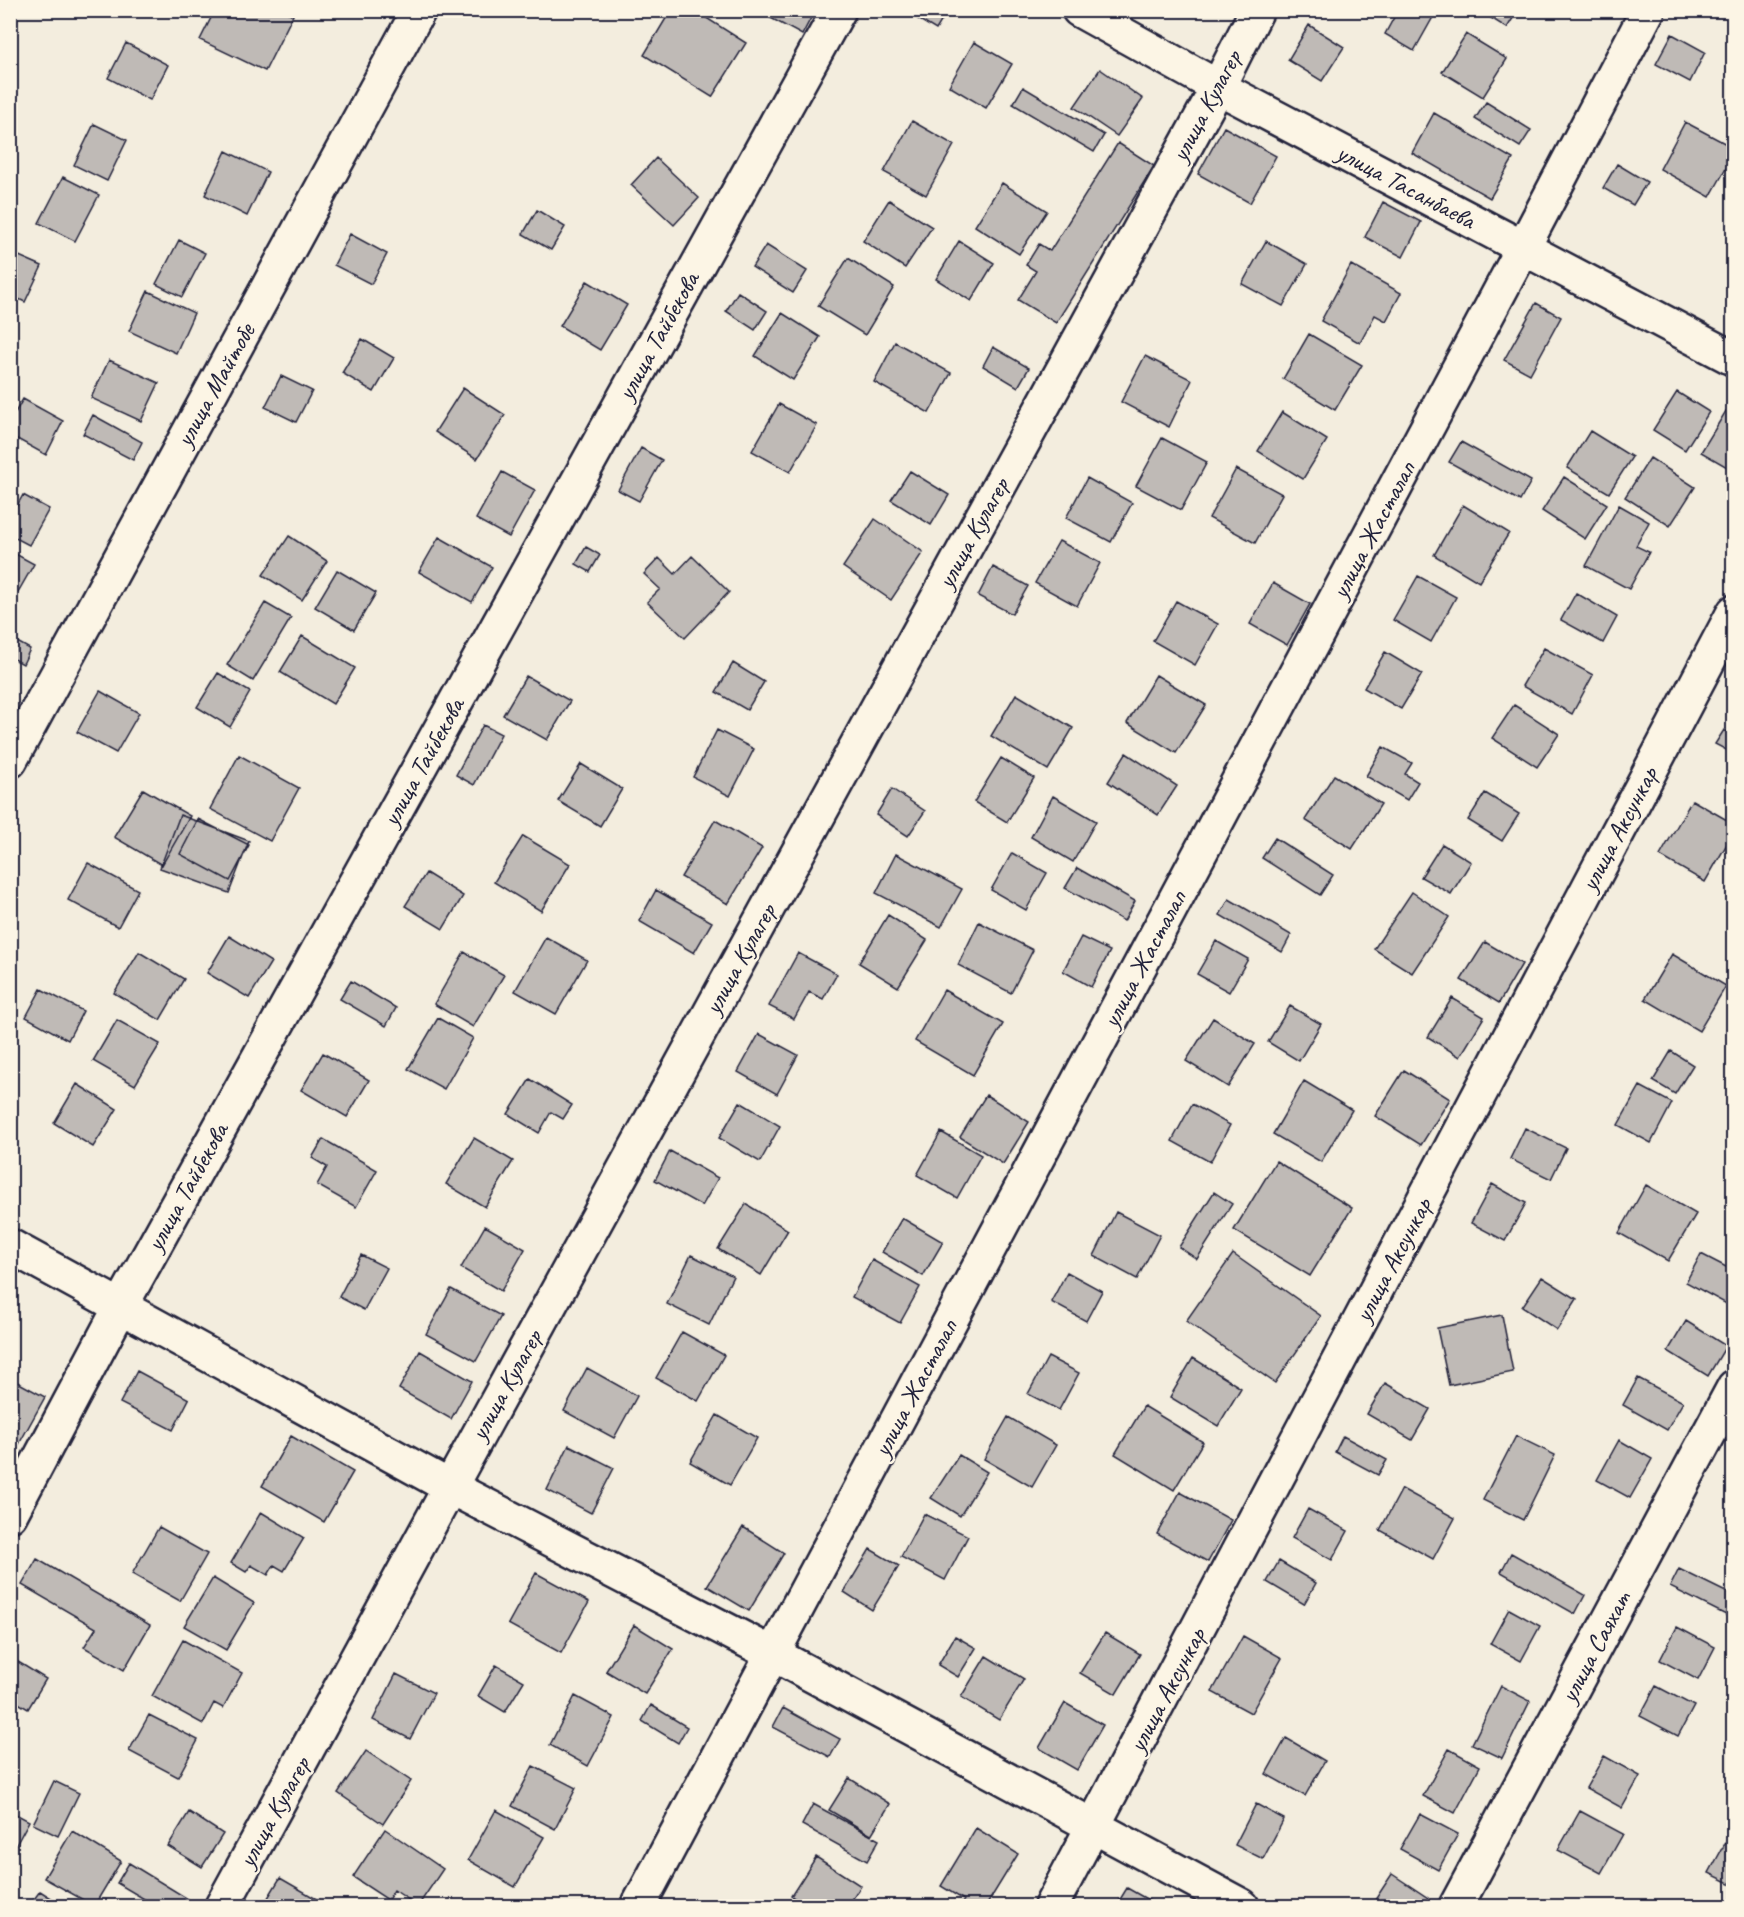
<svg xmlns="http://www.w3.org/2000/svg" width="1744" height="1917" font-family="Caveat,sans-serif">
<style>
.building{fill:#bfbab6;stroke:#22223b;stroke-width:1.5}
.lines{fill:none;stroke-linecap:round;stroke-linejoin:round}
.minor-casing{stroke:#22223b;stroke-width:38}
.minor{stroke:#fcf5e5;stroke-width:33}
.labels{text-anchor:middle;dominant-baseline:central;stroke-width:5;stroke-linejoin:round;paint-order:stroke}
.street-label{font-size:26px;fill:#22223b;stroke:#fcf5e5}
</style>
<rect width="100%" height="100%" fill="#f3edde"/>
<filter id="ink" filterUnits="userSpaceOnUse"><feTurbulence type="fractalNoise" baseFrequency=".0167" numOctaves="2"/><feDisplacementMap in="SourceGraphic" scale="12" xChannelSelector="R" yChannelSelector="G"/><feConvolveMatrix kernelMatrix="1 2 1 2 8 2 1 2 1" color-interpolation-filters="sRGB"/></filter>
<g filter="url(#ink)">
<path class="building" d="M 215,10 L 283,10 L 293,15 L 265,71 L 200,40 Z
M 671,10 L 694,10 L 746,43 L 712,97 L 644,55 Z
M 756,10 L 815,10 L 802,35 Z
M 903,10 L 948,10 L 936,30 Z
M 1398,10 L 1437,10 L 1414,51 L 1385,34 Z
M 1478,10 L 1518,10 L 1507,28 Z
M 1309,25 L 1344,47 L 1322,81 L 1288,60 Z
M 1466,34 L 1507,59 L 1483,97 L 1442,72 Z
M 1672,34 L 1705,52 L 1690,82 L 1656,64 Z
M 974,42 L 1012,64 L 986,108 L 949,86 Z
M 126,43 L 168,65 L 150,100 L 108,78 Z
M 1100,69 L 1143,99 L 1117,136 L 1074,107 Z
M 1023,87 L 1104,135 L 1094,152 L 1013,104 Z
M 1486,102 L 1531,130 L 1520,147 L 1475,119 Z
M 1434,113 L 1513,159 L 1490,198 L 1412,153 Z
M 912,121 L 954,145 L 926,195 L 884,172 Z
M 1685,122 L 1734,148 L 1734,154 L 1710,197 L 1660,169 Z
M 94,124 L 127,140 L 107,181 L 74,165 Z
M 1224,127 L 1276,156 L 1250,203 L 1198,174 Z
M 1118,143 L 1154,166 L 1056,323 L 1018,300 L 1036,271 L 1026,265 L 1039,244 L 1050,251 Z
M 226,151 L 268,172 L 247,216 L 205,195 Z
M 656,158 L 699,198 L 674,225 L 631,185 Z
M 1617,164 L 1647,182 L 1633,205 L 1603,188 Z
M 63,177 L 99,195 L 75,241 L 39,223 Z
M 1002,183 L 1047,211 L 1019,254 L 975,226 Z
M 889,200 L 932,227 L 905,268 L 863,241 Z
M 1383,202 L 1421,222 L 1403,257 L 1365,237 Z
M 537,210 L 565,227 L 551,250 L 523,234 Z
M 350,234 L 387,254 L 371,284 L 334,265 Z
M 179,240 L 205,253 L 182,297 L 156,284 Z
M 959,241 L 994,263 L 971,301 L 936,279 Z
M 1266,241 L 1307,264 L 1283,306 L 1242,284 Z
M 766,245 L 807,271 L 793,293 L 752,267 Z
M 10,252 L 42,266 L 25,302 L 10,295 Z
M 848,258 L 894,287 L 865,335 L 818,306 Z
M 1351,265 L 1401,293 L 1386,321 L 1375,315 L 1360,343 L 1321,321 Z
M 587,281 L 627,305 L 600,350 L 560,326 Z
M 148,291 L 194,313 L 176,353 L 129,331 Z
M 738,292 L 767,311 L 755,330 L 726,311 Z
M 1536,303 L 1561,317 L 1530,374 L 1504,360 Z
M 782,313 L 820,337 L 793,380 L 755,356 Z
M 1309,334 L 1362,365 L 1335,410 L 1283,379 Z
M 362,339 L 394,358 L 374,392 L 342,373 Z
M 895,342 L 951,373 L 929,413 L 874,382 Z
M 993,347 L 1029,368 L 1018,387 L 983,366 Z
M 1145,356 L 1192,380 L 1169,427 L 1121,402 Z
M 109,360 L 159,383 L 141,421 L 91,398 Z
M 281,376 L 312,391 L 296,422 L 265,407 Z
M 463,388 L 505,415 L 477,459 L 435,432 Z
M 1677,392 L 1709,412 L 1685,450 L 1653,430 Z
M 23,399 L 63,421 L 46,455 L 10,435 L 10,421 Z
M 779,404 L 817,425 L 790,472 L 752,451 Z
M 1726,411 L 1734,416 L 1734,471 L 1701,452 Z
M 1282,412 L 1327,440 L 1303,479 L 1258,451 Z
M 93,415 L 142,442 L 133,460 L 83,434 Z
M 1590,431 L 1632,457 L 1609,493 L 1567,468 Z
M 1162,438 L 1207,462 L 1181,510 L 1136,486 Z
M 1461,442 L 1531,481 L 1520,501 L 1449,462 Z
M 641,448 L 662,460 L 639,501 L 618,490 Z
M 1650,458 L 1695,487 L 1670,526 L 1625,497 Z
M 1236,469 L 1282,494 L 1255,543 L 1209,518 Z
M 910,471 L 949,495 L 931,525 L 891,500 Z
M 502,472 L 535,490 L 509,537 L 476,519 Z
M 1564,477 L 1607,504 L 1585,539 L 1542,511 Z
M 1087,478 L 1132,503 L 1111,542 L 1066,518 Z
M 23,495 L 49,509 L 29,545 L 10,535 L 10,518 Z
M 1463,505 L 1509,533 L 1479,582 L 1434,555 Z
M 1619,505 L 1649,522 L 1636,546 L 1649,552 L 1629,589 L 1586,566 Z
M 875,519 L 923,552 L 891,600 L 843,567 Z
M 289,536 L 327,561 L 302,600 L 263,575 Z
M 439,537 L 492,567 L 472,602 L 419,572 Z
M 1059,541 L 1100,563 L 1077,606 L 1035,583 Z
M 586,547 L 600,555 L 590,572 L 576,564 Z
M 10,551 L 34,564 L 10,606 Z
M 692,556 L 729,592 L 685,638 L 647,602 L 660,589 L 644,574 L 659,558 L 675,574 Z
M 993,567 L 1028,586 L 1012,614 L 978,596 Z
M 337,570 L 376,593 L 354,630 L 315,607 Z
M 1418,576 L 1456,597 L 1431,642 L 1393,620 Z
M 1273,583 L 1310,604 L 1287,645 L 1250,624 Z
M 1576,593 L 1617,617 L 1603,643 L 1561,620 Z
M 1176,601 L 1218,624 L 1195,665 L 1153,641 Z
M 265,603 L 291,618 L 253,681 L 227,665 Z
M 302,636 L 355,668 L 333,704 L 280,672 Z
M 10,638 L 30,649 L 23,664 L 10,657 Z
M 1544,648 L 1593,675 L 1572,714 L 1522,686 Z
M 1385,652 L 1422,674 L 1401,709 L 1364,688 Z
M 733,663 L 764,682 L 747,710 L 716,692 Z
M 218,673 L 250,692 L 230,727 L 197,707 Z
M 1156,675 L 1206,705 L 1176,753 L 1127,723 Z
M 526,676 L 570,701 L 547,740 L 503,715 Z
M 100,691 L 139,713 L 116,753 L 77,732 Z
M 1016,694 L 1073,728 L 1048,770 L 991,736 Z
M 1514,705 L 1559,734 L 1537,767 L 1492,738 Z
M 483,725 L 501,734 L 474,785 L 456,775 Z
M 717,730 L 754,749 L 730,796 L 693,777 Z
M 1724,730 L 1734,735 L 1734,754 L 1715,744 Z
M 1383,747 L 1412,763 L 1405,774 L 1418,782 L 1407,800 L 1366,776 Z
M 1126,753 L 1177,786 L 1158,815 L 1108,782 Z
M 239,755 L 299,788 L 270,841 L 210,809 Z
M 1001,758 L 1034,778 L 1007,822 L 974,802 Z
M 581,764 L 622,789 L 600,826 L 558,801 Z
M 1334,775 L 1381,804 L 1352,849 L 1305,820 Z
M 143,789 L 190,816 L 162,865 L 114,837 Z
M 892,789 L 925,811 L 908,836 L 876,815 Z
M 1485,793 L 1519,814 L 1502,841 L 1468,820 Z
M 1053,796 L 1096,821 L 1073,862 L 1031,837 Z
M 1692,800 L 1734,824 L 1734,832 L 1705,882 L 1660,856 Z
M 180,815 L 249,841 L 229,893 L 160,868 Z
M 198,819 L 249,845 L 230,881 L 180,854 Z
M 715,820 L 762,848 L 728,904 L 681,877 Z
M 523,836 L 570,864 L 541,911 L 494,882 Z
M 1275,838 L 1333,875 L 1320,895 L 1262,858 Z
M 1442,844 L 1471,862 L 1451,894 L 1421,877 Z
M 1012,853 L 1047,873 L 1026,910 L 991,890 Z
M 896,854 L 962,889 L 941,927 L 876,893 Z
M 88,863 L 138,890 L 118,927 L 68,900 Z
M 1077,868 L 1135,901 L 1124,921 L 1065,888 Z
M 426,873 L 463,896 L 443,929 L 405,906 Z
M 656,890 L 712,922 L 694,953 L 639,921 Z
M 1412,892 L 1449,917 L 1412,973 L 1374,949 Z
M 1229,899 L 1291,935 L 1282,952 L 1220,915 Z
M 888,915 L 927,940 L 898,987 L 859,963 Z
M 979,922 L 1033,950 L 1011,993 L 958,965 Z
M 229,936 L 271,962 L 249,998 L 207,973 Z
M 546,937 L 587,960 L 556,1014 L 515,991 Z
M 1081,937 L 1110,951 L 1091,987 L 1063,971 Z
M 1216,941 L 1248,959 L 1229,992 L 1197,974 Z
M 1485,942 L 1522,964 L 1499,1003 L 1461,980 Z
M 139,952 L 184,979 L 160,1020 L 114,993 Z
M 464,952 L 504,975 L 473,1027 L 434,1004 Z
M 798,953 L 837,974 L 823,999 L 809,992 L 794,1019 L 769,1006 Z
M 1672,954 L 1726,986 L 1699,1031 L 1645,999 Z
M 351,981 L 396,1008 L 386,1026 L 340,999 Z
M 41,989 L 83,1011 L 68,1040 L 26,1017 Z
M 944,990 L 1003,1024 L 973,1075 L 915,1041 Z
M 1452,998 L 1484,1017 L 1460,1057 L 1428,1037 Z
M 1290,1006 L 1321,1024 L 1299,1061 L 1268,1042 Z
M 438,1018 L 473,1038 L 444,1089 L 408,1069 Z
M 1213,1018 L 1255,1044 L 1228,1087 L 1186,1061 Z
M 117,1020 L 160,1044 L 135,1085 L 93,1061 Z
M 759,1034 L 798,1055 L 777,1094 L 738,1072 Z
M 1671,1051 L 1693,1065 L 1675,1094 L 1653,1081 Z
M 323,1053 L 369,1080 L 347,1117 L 301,1090 Z
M 1404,1070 L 1450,1099 L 1421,1145 L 1375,1116 Z
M 530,1079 L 572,1105 L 563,1119 L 551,1112 L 539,1133 L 508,1114 Z
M 1304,1081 L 1352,1110 L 1321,1162 L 1273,1134 Z
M 77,1084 L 117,1109 L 93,1147 L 54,1123 Z
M 1640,1086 L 1672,1103 L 1651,1143 L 1618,1125 Z
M 986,1095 L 1029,1122 L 1003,1164 L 960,1137 Z
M 740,1102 L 780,1126 L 760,1162 L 719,1138 Z
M 1192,1104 L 1230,1125 L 1210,1162 L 1172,1141 Z
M 1525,1128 L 1566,1148 L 1551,1179 L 1510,1159 Z
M 941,1132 L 981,1155 L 957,1198 L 917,1175 Z
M 474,1138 L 513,1161 L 485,1207 L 446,1184 Z
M 323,1139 L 377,1170 L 356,1207 L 317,1185 L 327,1167 L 312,1158 Z
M 670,1151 L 718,1178 L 702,1206 L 655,1180 Z
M 1276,1161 L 1352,1208 L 1310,1276 L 1234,1230 Z
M 1492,1184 L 1526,1203 L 1505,1241 L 1471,1223 Z
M 1646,1185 L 1696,1214 L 1668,1261 L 1619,1233 Z
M 1214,1192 L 1232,1204 L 1197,1259 L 1179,1247 Z
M 746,1204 L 788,1230 L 761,1275 L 718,1249 Z
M 1116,1212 L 1160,1235 L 1137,1279 L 1094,1256 Z
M 902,1218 L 943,1242 L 923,1276 L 882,1252 Z
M 485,1226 L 525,1249 L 501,1291 L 461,1268 Z
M 1233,1254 L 1321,1316 L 1275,1383 L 1186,1321 Z
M 1701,1254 L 1734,1271 L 1734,1308 L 1686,1282 Z
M 361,1255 L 387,1268 L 364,1310 L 339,1297 Z
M 691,1255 L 733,1276 L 709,1325 L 667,1304 Z
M 872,1260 L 920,1287 L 900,1323 L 852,1297 Z
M 1067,1272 L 1102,1291 L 1086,1321 L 1051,1302 Z
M 1542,1277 L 1577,1299 L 1557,1330 L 1522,1307 Z
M 451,1289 L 501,1316 L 476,1361 L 426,1334 Z
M 1502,1315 L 1513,1372 L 1449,1385 L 1437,1328 Z
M 1686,1321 L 1726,1346 L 1708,1376 L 1668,1351 Z
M 682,1332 L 724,1355 L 698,1401 L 656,1378 Z
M 420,1351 L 472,1381 L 451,1419 L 399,1389 Z
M 1048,1357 L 1079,1373 L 1059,1410 L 1028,1394 Z
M 1193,1358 L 1241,1388 L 1218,1426 L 1170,1397 Z
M 587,1368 L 637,1396 L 614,1438 L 564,1411 Z
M 137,1371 L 189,1399 L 173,1430 L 120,1403 Z
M 10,1378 L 45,1397 L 19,1444 L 10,1439 Z
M 1638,1378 L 1683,1402 L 1667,1430 L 1623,1405 Z
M 1385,1383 L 1430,1409 L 1412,1440 L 1367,1414 Z
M 1144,1406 L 1203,1442 L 1174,1490 L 1115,1454 Z
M 717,1415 L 757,1438 L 730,1485 L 690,1462 Z
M 1008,1417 L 1056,1445 L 1032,1487 L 984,1459 Z
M 291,1436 L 353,1472 L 324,1522 L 262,1486 Z
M 1343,1436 L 1387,1460 L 1378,1475 L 1335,1452 Z
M 1516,1436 L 1555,1455 L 1523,1520 L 1483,1500 Z
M 1619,1440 L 1652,1459 L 1630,1498 L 1597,1480 Z
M 569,1445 L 614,1468 L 591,1513 L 547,1490 Z
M 959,1455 L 987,1472 L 960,1516 L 931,1498 Z
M 1402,1489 L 1455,1518 L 1433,1559 L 1380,1530 Z
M 1180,1492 L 1231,1520 L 1208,1562 L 1157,1534 Z
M 1308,1509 L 1348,1531 L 1332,1560 L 1292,1538 Z
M 261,1512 L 304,1538 L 284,1571 L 274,1565 L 268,1575 L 251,1565 L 246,1572 L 231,1563 Z
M 924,1514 L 968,1536 L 945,1580 L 901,1557 Z
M 159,1527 L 207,1554 L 180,1601 L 132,1574 Z
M 743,1527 L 784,1553 L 749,1611 L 707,1586 Z
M 870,1549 L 899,1566 L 872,1610 L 844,1592 Z
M 1511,1553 L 1585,1595 L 1575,1614 L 1501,1572 Z
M 37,1559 L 150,1625 L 124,1670 L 84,1647 L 96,1628 L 22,1585 Z
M 1279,1561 L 1316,1583 L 1304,1604 L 1267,1582 Z
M 1679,1569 L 1734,1596 L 1734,1619 L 1670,1587 Z
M 536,1573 L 589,1602 L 561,1653 L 508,1624 Z
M 213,1578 L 254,1603 L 226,1650 L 184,1626 Z
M 1509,1609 L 1540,1626 L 1521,1661 L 1490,1644 Z
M 634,1625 L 673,1649 L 645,1694 L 606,1671 Z
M 1677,1627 L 1715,1647 L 1698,1680 L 1660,1660 Z
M 1105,1633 L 1140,1654 L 1116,1694 L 1080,1673 Z
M 955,1636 L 976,1648 L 958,1677 L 938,1665 Z
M 1243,1636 L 1282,1658 L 1251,1713 L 1212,1692 Z
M 183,1640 L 242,1673 L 223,1708 L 214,1703 L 203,1724 L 152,1696 Z
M 986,1656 L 1024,1679 L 999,1720 L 961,1697 Z
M 10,1657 L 46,1679 L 28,1709 L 10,1698 Z
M 496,1665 L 524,1681 L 505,1712 L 478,1696 Z
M 396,1674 L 434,1693 L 410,1739 L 373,1720 Z
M 1501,1686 L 1530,1701 L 1502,1758 L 1472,1744 Z
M 1656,1686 L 1694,1706 L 1678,1736 L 1640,1716 Z
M 575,1696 L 614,1717 L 588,1766 L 550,1745 Z
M 1065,1703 L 1103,1725 L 1077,1770 L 1039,1748 Z
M 651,1705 L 687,1727 L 678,1743 L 642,1721 Z
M 783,1708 L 840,1739 L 830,1757 L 773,1727 Z
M 149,1715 L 198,1740 L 178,1777 L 129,1751 Z
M 1286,1738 L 1325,1761 L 1305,1796 L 1266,1774 Z
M 1449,1749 L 1480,1766 L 1455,1813 L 1423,1796 Z
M 366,1751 L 411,1781 L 383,1824 L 338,1793 Z
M 1604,1756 L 1640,1776 L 1622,1808 L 1586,1788 Z
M 533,1766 L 576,1788 L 555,1829 L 512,1806 Z
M 849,1778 L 890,1804 L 871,1835 L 829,1810 Z
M 54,1781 L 79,1793 L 58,1836 L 33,1824 Z
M 813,1804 L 879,1840 L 867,1861 L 802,1825 Z
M 1256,1804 L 1284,1819 L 1263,1859 L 1235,1845 Z
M 496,1810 L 544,1837 L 515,1887 L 468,1860 Z
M 10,1811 L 29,1821 L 10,1856 Z
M 1580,1811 L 1623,1834 L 1601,1873 L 1558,1850 Z
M 189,1812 L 223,1834 L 202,1867 L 168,1846 Z
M 1420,1814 L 1458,1834 L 1438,1870 L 1400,1849 Z
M 1734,1827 L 1734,1885 L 1709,1873 Z
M 976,1828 L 1018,1854 L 986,1906 L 960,1906 L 964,1900 L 941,1886 Z
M 385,1829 L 443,1869 L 418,1906 L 394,1890 L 388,1900 L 353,1877 Z
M 72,1831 L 121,1861 L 94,1906 L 44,1878 Z
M 816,1857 L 861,1886 L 848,1906 L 807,1906 L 791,1896 Z
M 129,1863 L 188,1899 L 184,1906 L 156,1906 L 117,1883 Z
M 1392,1874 L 1428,1898 L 1422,1906 L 1371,1906 Z
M 280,1878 L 320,1901 L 317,1906 L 263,1906 Z
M 1127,1888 L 1159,1906 L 1116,1906 Z
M 40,1891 L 64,1906 L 29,1906 Z"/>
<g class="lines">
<defs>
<path id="minor" d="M 1079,10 L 1218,87 L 1734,359
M 10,761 L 419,10
M 10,1246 L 450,1487 L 773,1654 L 1242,1906
M 10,1515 L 121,1306 L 839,10
M 222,1906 L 450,1487 L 1218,87 L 1257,10
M 638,1906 L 1523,248 L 1648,10
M 1051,1906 L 1734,612
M 1456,1906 L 1734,1387"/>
</defs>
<use href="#minor" class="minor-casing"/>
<use href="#minor" class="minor"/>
</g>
</g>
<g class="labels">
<g class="street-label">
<text transform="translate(1206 106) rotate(-62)">улица Кулагер</text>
<text transform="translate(1406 186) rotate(28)">улица Тасанбаева</text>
<text transform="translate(658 336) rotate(-61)">улица Тайбекова</text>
<text transform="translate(215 385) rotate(-61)">улица Майтобе</text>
<text transform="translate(1373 530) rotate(-62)">улица Жасталап</text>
<text transform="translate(973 533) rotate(-61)">улица Кулагер</text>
<text transform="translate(423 762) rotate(-61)">улица Тайбекова</text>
<text transform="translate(1619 829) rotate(-62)">улица Аксункар</text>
<text transform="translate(740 959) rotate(-61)">улица Кулагер</text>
<text transform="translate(1144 959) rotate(-62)">улица Жасталап</text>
<text transform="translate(187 1187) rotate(-61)">улица Тайбекова</text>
<text transform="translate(1393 1260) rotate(-62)">улица Аксункар</text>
<text transform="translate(506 1385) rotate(-61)">улица Кулагер</text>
<text transform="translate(915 1388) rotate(-62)">улица Жасталап</text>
<text transform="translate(1595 1647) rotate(-62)">улица Саяхат</text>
<text transform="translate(1167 1690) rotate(-62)">улица Аксункар</text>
<text transform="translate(274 1812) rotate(-61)">улица Кулагер</text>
</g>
</g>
<rect width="1744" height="1917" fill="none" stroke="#fcf5e5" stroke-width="36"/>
<rect x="18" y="18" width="1708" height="1881" fill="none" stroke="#22223b" stroke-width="2" filter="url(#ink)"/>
</svg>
